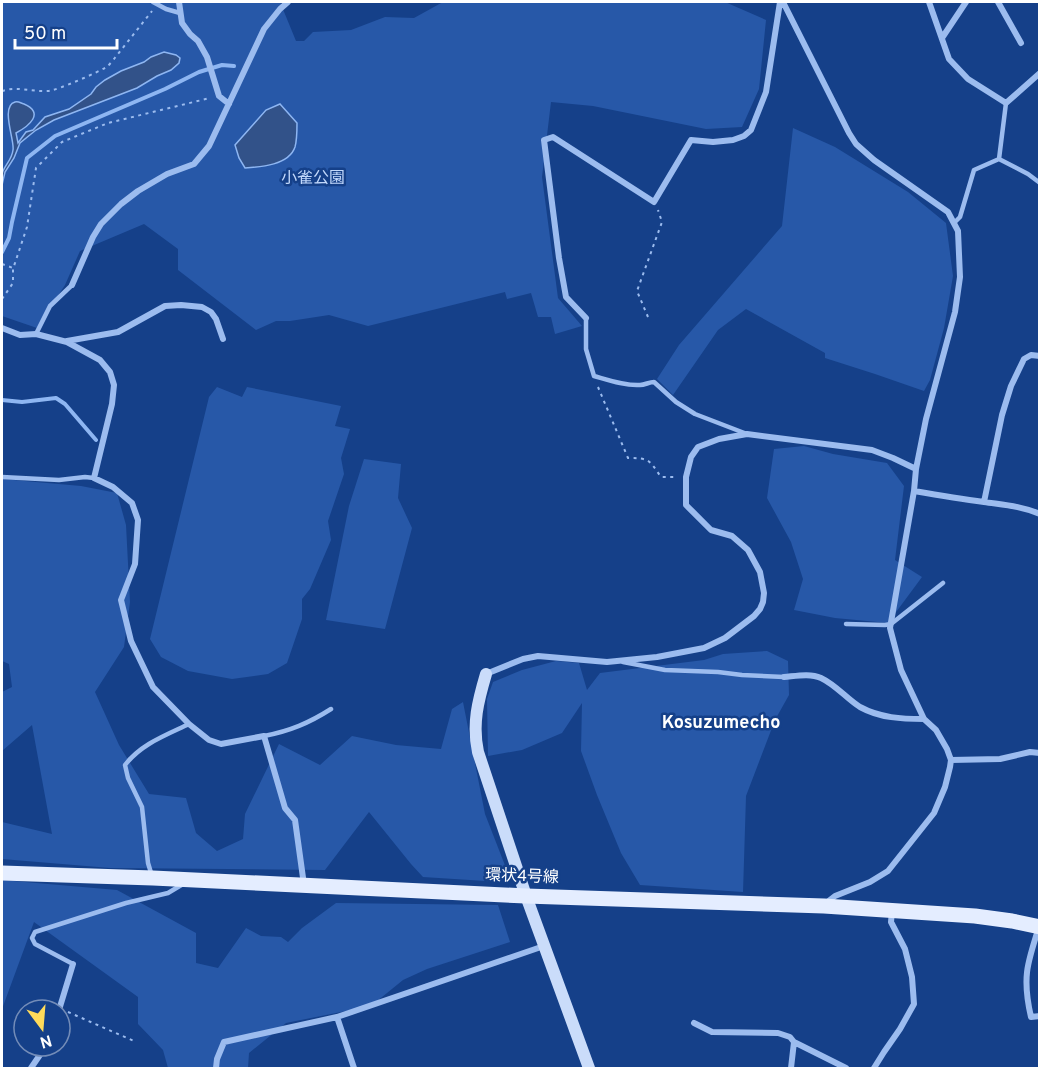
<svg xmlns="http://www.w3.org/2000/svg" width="1041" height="1070" font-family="Overpass,'Noto Sans JP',sans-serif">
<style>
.green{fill:#2758a8}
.water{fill:#325289;stroke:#8eb6f2;stroke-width:1.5}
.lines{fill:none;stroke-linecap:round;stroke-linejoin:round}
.stream{stroke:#8eb6f2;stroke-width:4}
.path{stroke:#9cbcef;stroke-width:2;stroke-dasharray:3 4.5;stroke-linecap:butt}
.lane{stroke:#9cbcef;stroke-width:4.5}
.street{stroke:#9cbcef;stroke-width:6}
.secondary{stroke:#cadcfa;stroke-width:12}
.primary{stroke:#e4edff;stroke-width:15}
.labels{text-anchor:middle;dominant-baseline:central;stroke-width:5;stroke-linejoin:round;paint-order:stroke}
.park-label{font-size:16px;fill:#c2d8fb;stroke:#154089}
.street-label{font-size:16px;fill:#fff;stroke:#154089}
.neighbourhood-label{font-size:18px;font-weight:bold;fill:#fff;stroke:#154089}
</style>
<rect width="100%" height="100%" fill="#154089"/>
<path class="green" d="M 2,2 L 280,2 L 296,41 L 304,41 L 313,32 L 351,30 L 385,17 L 414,18 L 443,2 L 725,2 L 766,20 L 759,89 L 742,127 L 706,129 L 593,106 L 551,102 L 542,177 L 558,298 L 582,326 L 555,334 L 551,317 L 538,317 L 531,293 L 507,299 L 505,292 L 368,326 L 329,315 L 290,321 L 276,321 L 256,330 L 178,270 L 178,249 L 144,224 L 80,251 L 65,285 L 37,328 L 2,316 Z
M 793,128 L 835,147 L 908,192 L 946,223 L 953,276 L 944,328 L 930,380 L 924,391 L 875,374 L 825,358 L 825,353 L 746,309 L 718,330 L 673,395 L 657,379 L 679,345 L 782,226 Z
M 217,387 L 242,397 L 247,387 L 341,406 L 335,426 L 350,429 L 341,458 L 344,474 L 328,521 L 331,540 L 310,589 L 302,599 L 302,619 L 287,663 L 268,674 L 232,679 L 188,671 L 161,657 L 150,639 L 209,397 Z
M 804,446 L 833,454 L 887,463 L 904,486 L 895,560 L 922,577 L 888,623 L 835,618 L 794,610 L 803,579 L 791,542 L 767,498 L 774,449 Z
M 364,459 L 401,464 L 398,498 L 412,528 L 385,629 L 326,620 L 349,506 Z
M 2,479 L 81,486 L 117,493 L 126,525 L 130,602 L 124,647 L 95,692 L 119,745 L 149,794 L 186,798 L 196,833 L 217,851 L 243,839 L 245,814 L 279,744 L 320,765 L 352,736 L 396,745 L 441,749 L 452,709 L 463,702 L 485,814 L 506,868 L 507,879 L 501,882 L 423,877 L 411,864 L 369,812 L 325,870 L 110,868 L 2,859 L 2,822 L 52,834 L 32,725 L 2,751 L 2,692 L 12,687 L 9,664 L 2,661 Z
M 767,651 L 788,661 L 789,695 L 775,720 L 746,796 L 743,892 L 640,885 L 621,853 L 597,795 L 581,751 L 582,703 L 562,733 L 522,750 L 488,756 L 487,699 L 493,682 L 522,670 L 556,661 L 579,663 L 587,690 L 600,673 L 704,660 L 723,654 Z
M 2,880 L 117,890 L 196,933 L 196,963 L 218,968 L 246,928 L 261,936 L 281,937 L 288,942 L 302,928 L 336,903 L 498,905 L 510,942 L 427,969 L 403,980 L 371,1006 L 286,1023 L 249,1053 L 248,1068 L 168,1068 L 163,1050 L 138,1024 L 138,997 L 34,922 L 2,1009 Z"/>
<path class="water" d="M 164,52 L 176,55 L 180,58 L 179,63 L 171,70 L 157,76 L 137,88 L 54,120 L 36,130 L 20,143 L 14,158 L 5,172 L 2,185 C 2,181 1,175 3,171 C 6,164 12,159 13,150 C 15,141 0,106 15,102 C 19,101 20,103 24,104 C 45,113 29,126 16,133 L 18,143 L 26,132 L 33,130 L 45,117 L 69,109 L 91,94 L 96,87 L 105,80 L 121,71 L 144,62 L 151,57 Z
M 280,104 L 297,123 C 297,130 297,140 295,147 C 289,165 261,167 245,168 L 239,158 L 235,145 L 266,110 Z"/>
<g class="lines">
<path class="stream" d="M 2,252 L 9,238 L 12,222 L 27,158 L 55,136 L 165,89 L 199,72 L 222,65 L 234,66
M 2,400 L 22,402 L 56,398 L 65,404 L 96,440"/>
<path class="path" d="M 2,91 C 17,86 32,92 48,91 C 56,91 101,71 108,66 C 109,65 113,60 114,59 L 152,11
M 2,264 L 13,268
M 2,299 L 13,283 L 13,269 L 27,227 L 36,168 L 62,142 L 108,123 L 210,98
M 648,317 L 637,291 L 662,222 L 658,210
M 598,387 L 628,458 C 650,458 649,460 661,477 L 677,477
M 68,1012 L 134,1041"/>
<path class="lane" d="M 153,2 L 166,9 L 180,13
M 999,159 L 1006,103
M 999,159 L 1028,174 L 1040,183
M 954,223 L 960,217 L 974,170 L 999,159
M 586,318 L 586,349 L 594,376 C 608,380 625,386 640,385 C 645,385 649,382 654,382 L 676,402 L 695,414 L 747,434
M 36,334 L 50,306 L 72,285
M 2,477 L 59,480 L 85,477 L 94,478
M 846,624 L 885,625 L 891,624 L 943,583
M 623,662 L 665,670 L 718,672 L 742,675 L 784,677
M 264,736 C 290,731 309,723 331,709
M 152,876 L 148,863 L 142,807 L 128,778 L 125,765 C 141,744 166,735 189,724
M 73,964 L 35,944 L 32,938 L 35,932 L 126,903 L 168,893 L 183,884"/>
<path class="street" d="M 179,2 L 182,23 L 190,34 L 198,41 L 207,57 L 219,96 L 229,104
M 783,2 L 849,133 L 856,144 L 874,160 L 948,212 L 958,231 L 960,277 L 955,312 L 926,419 L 916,469 L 914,491 L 890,628 L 901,670 L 924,719 L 936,730 L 947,749 L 951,760 L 950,767 L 945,787 L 934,813 L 888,871 L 870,882 L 835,896 L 826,903
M 929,2 L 949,59 L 968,79 L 1006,103 L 1040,73
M 998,2 L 1021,43
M 942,38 L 966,2
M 72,285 L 93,237 L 101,224 L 121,204 L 138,191 L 167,174 L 194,164 L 209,146 L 264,29 L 280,9 L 288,2
M 586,318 L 566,297 L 559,258 L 544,140 L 553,137 L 654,202 L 691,140 L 713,142 L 733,140 L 744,136 L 751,130 L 766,92 L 780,2
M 2,328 L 20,335 L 36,334 L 67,342 L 100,360 L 110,372 L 114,385 L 112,404 L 94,478 L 113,487 L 132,503 L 138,520 L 135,564 L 121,600 L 131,641 L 153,687 L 189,724 L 209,740 L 221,744 L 264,736 L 285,808 L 295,820 L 304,885
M 67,341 L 118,332 L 165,306 L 181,305 L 202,307 L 211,312 L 216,319 L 223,339
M 914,491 C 937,495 961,499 984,502 C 1004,505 1021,506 1040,514
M 984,502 L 1002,415 L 1011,386 L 1024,359 L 1031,355 L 1040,356
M 486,674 L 523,659 L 538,656 L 607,662 L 657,657 L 704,648 L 725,638 L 754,616 L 760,609 L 763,602 L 764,593 L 760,572 L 748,550 L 732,536 L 711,530 L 686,505 L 686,477 L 691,457 L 698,447 L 719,439 L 747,434 L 872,450 L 893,458 L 916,469
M 784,677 C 796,676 810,673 821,678 C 836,685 847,699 860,707 C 880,718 902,719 924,719
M 951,760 L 1000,759 L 1030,752 L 1040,753
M 1039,927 C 1027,964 1022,978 1031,1017 L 1040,1016
M 59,1010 L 73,964
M 337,1017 L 354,1068
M 694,1023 L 712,1032 L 778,1033 L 790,1037 L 794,1042 L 846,1068
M 31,1068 L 46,1046
M 216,1068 L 217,1059 L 224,1042 L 337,1017 L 544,946
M 791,1068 L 794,1042
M 874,1068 L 884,1052 L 900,1029 L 914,1004 L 912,977 L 905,949 L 891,922 L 892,911"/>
<path class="secondary" d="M 486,674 C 478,701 472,724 478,752 L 526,896 L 589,1068"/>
<path class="primary" d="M 2,873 L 153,878 L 526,896 L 824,906 L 975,916 L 1012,921 L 1040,927"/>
</g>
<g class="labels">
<g class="park-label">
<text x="313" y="179">小雀公園</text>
</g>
<g class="street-label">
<text transform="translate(522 877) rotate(2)">環状4号線</text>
</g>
<g class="neighbourhood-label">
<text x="721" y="723">Kosuzumecho</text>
</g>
</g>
<rect width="1041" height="1070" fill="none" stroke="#ffffff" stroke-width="6"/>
<g transform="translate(42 1028) rotate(164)"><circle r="28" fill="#154089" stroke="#738cb8" stroke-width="1.5"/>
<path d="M0-4.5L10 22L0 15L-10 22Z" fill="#ffdb5a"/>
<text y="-9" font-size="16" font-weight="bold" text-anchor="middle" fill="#ffffff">N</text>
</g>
<path d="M15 39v9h102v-9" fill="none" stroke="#ffffff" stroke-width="3"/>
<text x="24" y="39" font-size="18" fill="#ffffff" stroke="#154089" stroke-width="4.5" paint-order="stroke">50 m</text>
</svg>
